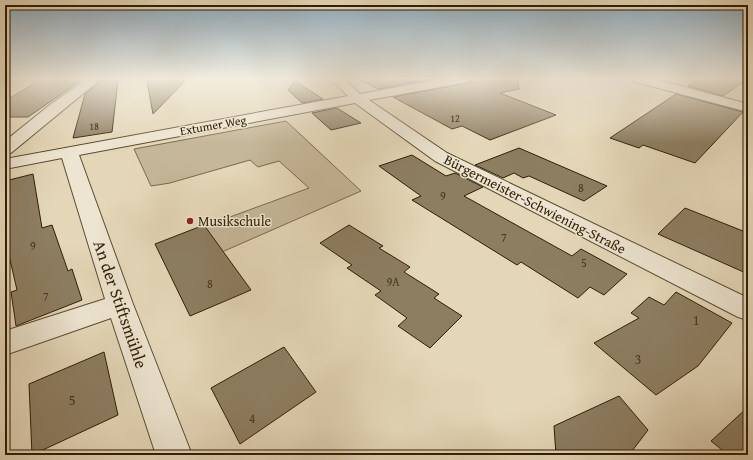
<svg xmlns="http://www.w3.org/2000/svg" width="753" height="460" font-family="'Gentium Book Plus',serif">
<style>
.green{fill:#c5b799;stroke:#7a6a4e}
.building{fill:#8d7e62;stroke:#2f1d04}
.lines{fill:none;stroke-linecap:round;stroke-linejoin:round}
.street-casing{stroke:#5c4c31;stroke-width:2}
.street{fill:#ede5d1;fill-rule:evenodd}
.poi-dot{fill:#8f2418;stroke:#ede5d1;stroke-width:1.5}
.labels{text-anchor:middle;dominant-baseline:central;stroke-width:3;stroke-linejoin:round;paint-order:stroke}
.far-number-label{font-size:10px;fill:#46351c}
.far-street-label{font-size:12px;fill:#2f1d04;stroke:#ede5d1}
.number-label{font-size:12px;fill:#46351c}
.street-label{font-size:14px;fill:#2f1d04;stroke:#ede5d1}
.poi-label{font-size:14px;fill:#2f1d04;stroke:#ede5d1;text-anchor:start}
.near-number-label{font-size:14px;fill:#46351c}
.near-street-label{font-size:17px;fill:#2f1d04;stroke:#ede5d1}
</style>
<rect width="100%" height="100%" fill="#e4d7b8"/>
<filter id="stains"><feTurbulence type="fractalNoise" baseFrequency=".005" numOctaves="4"/><feColorMatrix values="0 0 0 0 .2 0 0 0 0 .09 0 0 0 0 .02 0 0 0 .5 -.17"/></filter>
<radialGradient id="worn" r=".72"><stop offset=".6" stop-color="#630" stop-opacity="0"/><stop offset="1" stop-color="#630" stop-opacity=".3"/></radialGradient>
<path class="green" d="M 286,121 L 361,191 L 206,259 L 189,232 L 309,188 L 279,161 L 258,167 L 250,160 L 170,183 L 151,186 L 134,149 Z"/>
<path class="building" d="M 357,78 L 438,78 L 378,89 Z
M 475,78 L 518,78 L 519,89 L 500,93 L 556,115 L 490,140 L 462,126 L 452,129 L 393,97 L 468,83 Z
M 700,78 L 748,78 L 748,79 L 723,96 L 688,86 Z
M 38,81 L 80,81 L 28,117 L 5,117 L 5,101 Z
M 101,81 L 118,81 L 112,132 L 73,138 L 85,94 Z
M 147,81 L 185,81 L 153,114 Z
M 295,81 L 323,99 L 302,103 L 288,90 Z
M 676,94 L 743,112 L 695,163 L 643,145 L 639,148 L 610,138 Z
M 337,108 L 361,123 L 331,130 L 312,113 Z
M 519,148 L 607,186 L 584,201 L 529,176 L 523,178 L 514,173 L 503,178 L 475,165 Z
M 412,155 L 446,176 L 455,173 L 483,187 L 464,196 L 572,256 L 581,249 L 627,274 L 604,295 L 590,287 L 578,298 L 521,262 L 517,265 L 412,200 L 421,196 L 379,166 Z
M 33,174 L 42,228 L 52,225 L 68,271 L 72,269 L 82,300 L 16,326 L 11,292 L 17,290 L 5,238 L 5,181 Z
M 685,208 L 748,233 L 748,274 L 658,234 Z
M 204,225 L 251,290 L 190,316 L 155,244 Z
M 349,225 L 383,246 L 379,248 L 410,267 L 404,272 L 439,294 L 434,298 L 462,316 L 430,348 L 398,326 L 407,318 L 375,295 L 381,291 L 347,268 L 352,265 L 320,243 Z
M 676,292 L 732,323 L 698,366 L 656,395 L 594,343 L 639,318 L 631,313 L 649,297 L 664,305 Z
M 284,347 L 316,392 L 240,444 L 211,388 Z
M 104,352 L 118,415 L 32,455 L 29,384 Z
M 619,396 L 648,430 L 629,455 L 556,455 L 554,426 Z
M 748,407 L 748,455 L 728,455 L 711,441 Z"/>
<g class="lines">
<defs>
<path id="street" d="M 88,78 L 102,78 L 11,153 L 5,154 L 5,141 L 51,104 Z
M 330,78 L 343,78 L 360,94 L 447,78 L 474,78 L 468,82 L 369,100 L 447,153 L 748,298 L 748,320 L 738,317 L 435,161 L 355,103 L 79,155 L 133,304 L 192,455 L 156,455 L 111,318 L 5,355 L 5,331 L 105,299 L 62,158 L 5,169 L 5,159 L 348,96 Z
M 630,78 L 651,78 L 748,104 L 748,112 L 632,81 Z"/>
</defs>
<use href="#street" class="street-casing"/>
<use href="#street" class="street"/>
</g>
<linearGradient id="sky" x2="0" y2="1"><stop stop-color="#8da9bc"/><stop offset="0.55" stop-color="#f3eddf"/><stop offset="1" stop-color="#f3eddf" stop-opacity="0"/></linearGradient>
<rect width="753" height="143" fill="url(#sky)"/>
<circle class="poi-dot" cx="190" cy="221" r="4"/>
<g class="labels">
<g class="far-number-label">
<text x="455" y="118">12</text>
<text x="94" y="126">18</text>
</g>
<g class="far-street-label">
<text transform="translate(213 125) rotate(-10)">Extumer Weg</text>
</g>
<g class="number-label">
<text x="581" y="187">8</text>
<text x="443" y="195">9</text>
<text x="504" y="237">7</text>
<text x="33" y="245">9</text>
<text x="584" y="262">5</text>
<text x="393" y="281">9A</text>
<text x="210" y="283">8</text>
<text x="46" y="296">7</text>
</g>
<g class="street-label">
<text transform="translate(535 204) rotate(27)">Bürgermeister-Schwiening-Straße</text>
</g>
<g class="poi-label">
<text x="198" y="221">Musikschule</text>
</g>
<g class="near-number-label">
<text x="696" y="320">1</text>
<text x="638" y="359">3</text>
<text x="72" y="400">5</text>
<text x="252" y="418">4</text>
</g>
<g class="near-street-label">
<text transform="translate(121 304) rotate(71)">An der Stiftsmühle</text>
</g>
</g>
<rect width="753" height="460" fill="none" stroke="#e4d7b8" stroke-width="20"/>
<rect x="6" y="6" width="741" height="448" fill="none" stroke="#2f1d04" stroke-width="2"/>
<rect x="10" y="10" width="733" height="440" fill="none" stroke="#2f1d04"/>
<rect width="100%" height="100%" filter="url(#stains)"/>
<rect width="100%" height="100%" fill="url(#worn)"/>
</svg>
